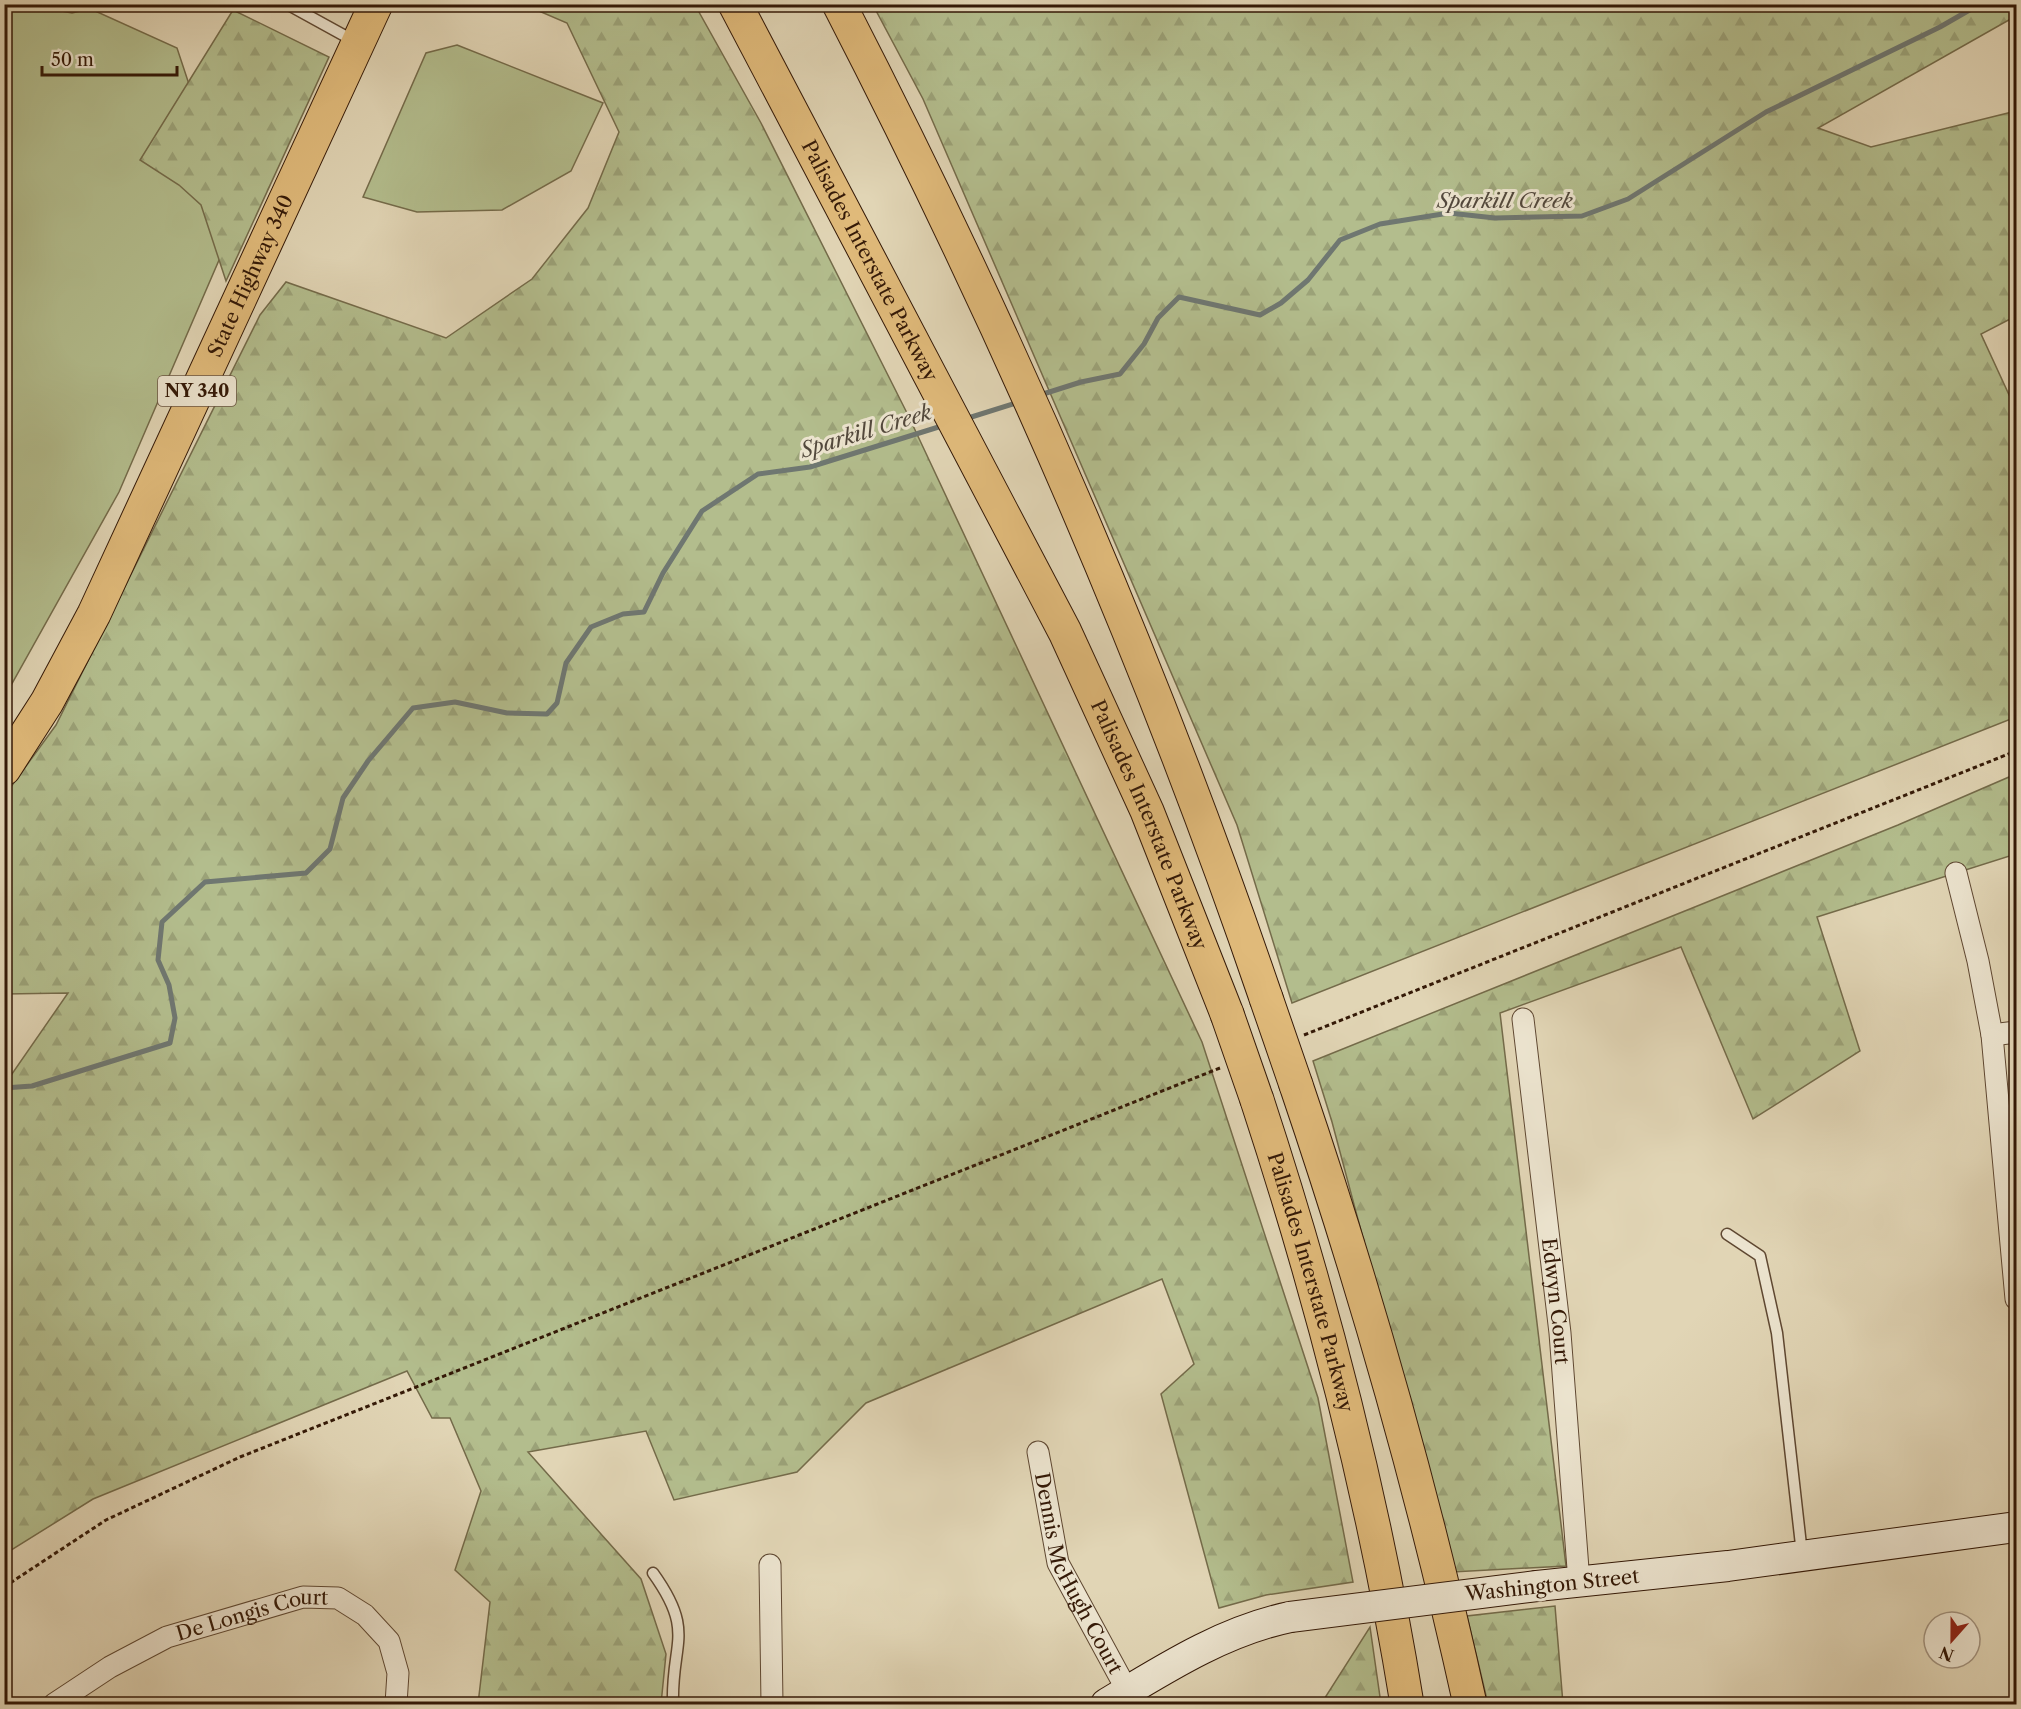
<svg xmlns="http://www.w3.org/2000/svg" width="2021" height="1709" font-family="'Libre Caslon Text',serif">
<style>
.green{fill:#b3bd8d;stroke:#746b4a;stroke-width:1.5}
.forest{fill:url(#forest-firs);stroke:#746b4a;stroke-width:1.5}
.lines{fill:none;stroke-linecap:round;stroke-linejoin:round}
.stream{stroke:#6f7771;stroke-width:5}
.lane-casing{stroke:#5f4832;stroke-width:13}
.street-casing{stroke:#5f4832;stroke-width:23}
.secondary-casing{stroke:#341907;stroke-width:32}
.primary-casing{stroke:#341907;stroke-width:35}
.highway-casing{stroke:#341907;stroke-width:35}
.path{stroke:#341907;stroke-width:3;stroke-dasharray:4.5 3;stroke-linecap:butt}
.lane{stroke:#ece4cf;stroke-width:10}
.street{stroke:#ece4cf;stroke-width:21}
.secondary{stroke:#ece4cf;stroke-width:30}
.primary{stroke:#e0ba7a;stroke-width:33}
.highway{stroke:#e0ba7a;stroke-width:33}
.secondary-bridge-casing{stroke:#341907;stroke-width:32;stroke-linecap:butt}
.highway-bridge-casing{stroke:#341907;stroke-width:35;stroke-linecap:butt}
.secondary-bridge{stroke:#ece4cf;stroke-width:30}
.highway-bridge{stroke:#e0ba7a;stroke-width:33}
.labels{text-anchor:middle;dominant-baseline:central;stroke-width:6;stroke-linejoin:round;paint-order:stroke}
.shield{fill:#ece4cf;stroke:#6b5643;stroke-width:1.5}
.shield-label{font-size:18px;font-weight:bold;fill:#341907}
.street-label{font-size:20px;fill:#341907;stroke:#ece4cf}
.water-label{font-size:21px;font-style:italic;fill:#52483c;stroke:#ece4cf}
</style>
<defs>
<pattern id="forest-firs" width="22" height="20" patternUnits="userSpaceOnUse" patternTransform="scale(1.5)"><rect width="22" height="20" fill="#b3bd8d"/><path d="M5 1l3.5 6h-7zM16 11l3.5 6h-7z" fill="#9ba278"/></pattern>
</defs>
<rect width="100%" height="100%" fill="#e1d5b5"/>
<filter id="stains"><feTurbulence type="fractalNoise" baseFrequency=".00333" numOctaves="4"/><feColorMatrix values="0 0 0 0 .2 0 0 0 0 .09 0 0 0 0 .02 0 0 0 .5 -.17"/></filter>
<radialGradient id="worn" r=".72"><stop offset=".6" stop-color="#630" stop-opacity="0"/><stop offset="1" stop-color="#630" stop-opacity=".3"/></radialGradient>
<path class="green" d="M 5,5 L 82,5 L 177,48 L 235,223 L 119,492 L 5,696 Z
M 457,45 L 603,103 L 571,171 L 502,210 L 417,212 L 363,197 L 426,53 Z"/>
<path class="forest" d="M 30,5 L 105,5 L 72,13 Z
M 525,5 L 695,5 L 761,123 L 908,415 L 1202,1042 L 1318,1398 L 1353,1582 L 1266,1595 L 1219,1608 L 1161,1394 L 1194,1364 L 1162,1279 L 866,1403 L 797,1472 L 674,1500 L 646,1431 L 528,1452 L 641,1579 L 666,1654 L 661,1704 L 478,1704 L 490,1602 L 455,1570 L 481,1491 L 450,1418 L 432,1418 L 407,1371 L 93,1499 L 5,1554 L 5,1084 L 68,993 L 5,994 L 5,795 L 56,725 L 260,315 L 286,282 L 446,338 L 532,279 L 588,208 L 619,132 L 567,23 Z
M 873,5 L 2016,5 L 2016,16 L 1818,128 L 1871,147 L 2016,111 L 2016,316 L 1981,334 L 2016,410 L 2016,717 L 1292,1003 L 1237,825 L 923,99 Z
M 233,10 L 329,57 L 226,281 L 201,205 L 179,185 L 140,160 Z
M 2016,774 L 2016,854 L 1817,917 L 1860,1051 L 1753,1119 L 1681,947 L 1500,1013 L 1566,1566 L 1452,1572 L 1332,1122 L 1313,1061 L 1898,825 Z
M 1555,1606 L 1563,1704 L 1488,1704 L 1467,1616 Z
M 1370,1627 L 1381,1704 L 1321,1704 Z"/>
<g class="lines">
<path class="stream" d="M 1040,395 L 1081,382 L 1120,374 L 1144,344 L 1158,318 L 1179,297 L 1260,315 L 1281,303 L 1308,280 L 1340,240 L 1380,224 L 1449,213 L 1495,218 L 1582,216 L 1628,199 L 1766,112 L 1940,27 L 1980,4
M 965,419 L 1019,402
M 4,1088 L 32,1086 L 170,1043 L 175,1018 L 169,985 L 158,960 L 162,922 L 205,882 L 306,873 L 330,849 L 343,798 L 368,761 L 413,708 L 455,702 L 507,713 L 547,714 L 557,703 L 566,663 L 591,627 L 623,614 L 644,612 L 663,573 L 702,511 L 758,474 L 810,467 L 945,425"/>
<defs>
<path id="lane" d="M 287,4 L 356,42
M 1727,1234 L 1760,1256 L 1777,1333 L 1802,1554
M 653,1573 C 696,1633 671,1642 673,1704"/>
<g id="street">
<path d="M 1956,873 L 1978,961 L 1992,1035 L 2016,1299"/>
<path id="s1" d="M 1523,1019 L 1560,1333 L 1579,1582"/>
<path d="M 1992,1035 L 2016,1032"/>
<path id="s2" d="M 1038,1452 L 1058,1563 L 1128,1692"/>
<path d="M 770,1565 L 772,1704"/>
<path id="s3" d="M 54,1704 L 110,1667 L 167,1637 L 303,1597 L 338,1598 L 365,1615 L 389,1641 L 398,1673 L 396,1704"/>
</g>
<path id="secondary" d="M 1537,1586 L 1728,1566 L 2016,1527
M 1106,1704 C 1164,1669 1223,1631 1290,1617"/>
<g id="primary">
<path id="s4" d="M 4,769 L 47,702 L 94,614 L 376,4"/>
</g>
<g id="highway">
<path id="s5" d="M 735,4 L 1065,632 L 1147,811 L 1227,1014"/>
<path d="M 839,4 C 1004,324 1150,658 1266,998"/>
<path d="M 1296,1085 C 1365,1288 1424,1495 1470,1704"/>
<path id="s6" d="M 1257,1100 C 1322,1298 1374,1499 1407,1704"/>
</g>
</defs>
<use href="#lane" class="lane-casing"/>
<use href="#street" class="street-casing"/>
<use href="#secondary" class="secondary-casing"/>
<use href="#primary" class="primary-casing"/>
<use href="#highway" class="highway-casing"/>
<path class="path" d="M 1304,1035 L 2016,751
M 4,1587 L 106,1520 L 240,1457 L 1220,1068"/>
<use href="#lane" class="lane"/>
<use href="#street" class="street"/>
<use href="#secondary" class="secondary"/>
<use href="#primary" class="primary"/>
<use href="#highway" class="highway"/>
<defs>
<path id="secondary-bridge" d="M 1290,1617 L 1537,1586"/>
<path id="highway-bridge" d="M 1266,998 L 1296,1085
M 1227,1014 L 1257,1100"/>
</defs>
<use href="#secondary-bridge" class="secondary-bridge-casing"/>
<use href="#highway-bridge" class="highway-bridge-casing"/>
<use href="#secondary-bridge" class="secondary-bridge"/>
<use href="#highway-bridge" class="highway-bridge"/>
</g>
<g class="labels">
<rect class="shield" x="158" y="376" width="78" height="30" rx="4.5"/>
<g class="shield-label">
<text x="197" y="391">NY 340</text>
</g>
<g class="street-label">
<text stroke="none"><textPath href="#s5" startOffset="290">Palisades Interstate Parkway</textPath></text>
<text stroke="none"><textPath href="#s4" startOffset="552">State Highway 340</textPath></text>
<text stroke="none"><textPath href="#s5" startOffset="920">Palisades Interstate Parkway</textPath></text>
<text stroke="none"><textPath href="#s6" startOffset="190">Palisades Interstate Parkway</textPath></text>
<text stroke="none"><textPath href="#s1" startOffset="284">Edwyn Court</textPath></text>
<text stroke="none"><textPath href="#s2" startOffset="129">Dennis McHugh Court</textPath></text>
<text transform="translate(1552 1585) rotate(-6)">Washington Street</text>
<text stroke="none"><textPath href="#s3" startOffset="220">De Longis Court</textPath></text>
</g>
<g class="water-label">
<text x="1505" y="200">Sparkill Creek</text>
<text transform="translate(866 431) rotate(-17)">Sparkill Creek</text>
</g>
</g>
<rect width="2021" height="1709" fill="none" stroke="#e1d5b5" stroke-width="24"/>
<rect x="6" y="6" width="2009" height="1697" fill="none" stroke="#341907" stroke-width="3"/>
<rect x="12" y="12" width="1997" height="1685" fill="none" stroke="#341907" stroke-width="1.5"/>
<g transform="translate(1952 1640) rotate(201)"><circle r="28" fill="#ece4cf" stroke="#a2937f" stroke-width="1.5"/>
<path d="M0-4.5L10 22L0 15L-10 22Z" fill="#8f2418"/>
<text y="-9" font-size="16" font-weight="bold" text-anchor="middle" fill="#341907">N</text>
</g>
<path d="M42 66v9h135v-9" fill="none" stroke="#341907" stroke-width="3"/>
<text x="51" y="66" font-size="18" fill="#341907" stroke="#ece4cf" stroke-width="4.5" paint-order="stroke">50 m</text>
<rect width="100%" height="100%" filter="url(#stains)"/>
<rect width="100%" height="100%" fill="url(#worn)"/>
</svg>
